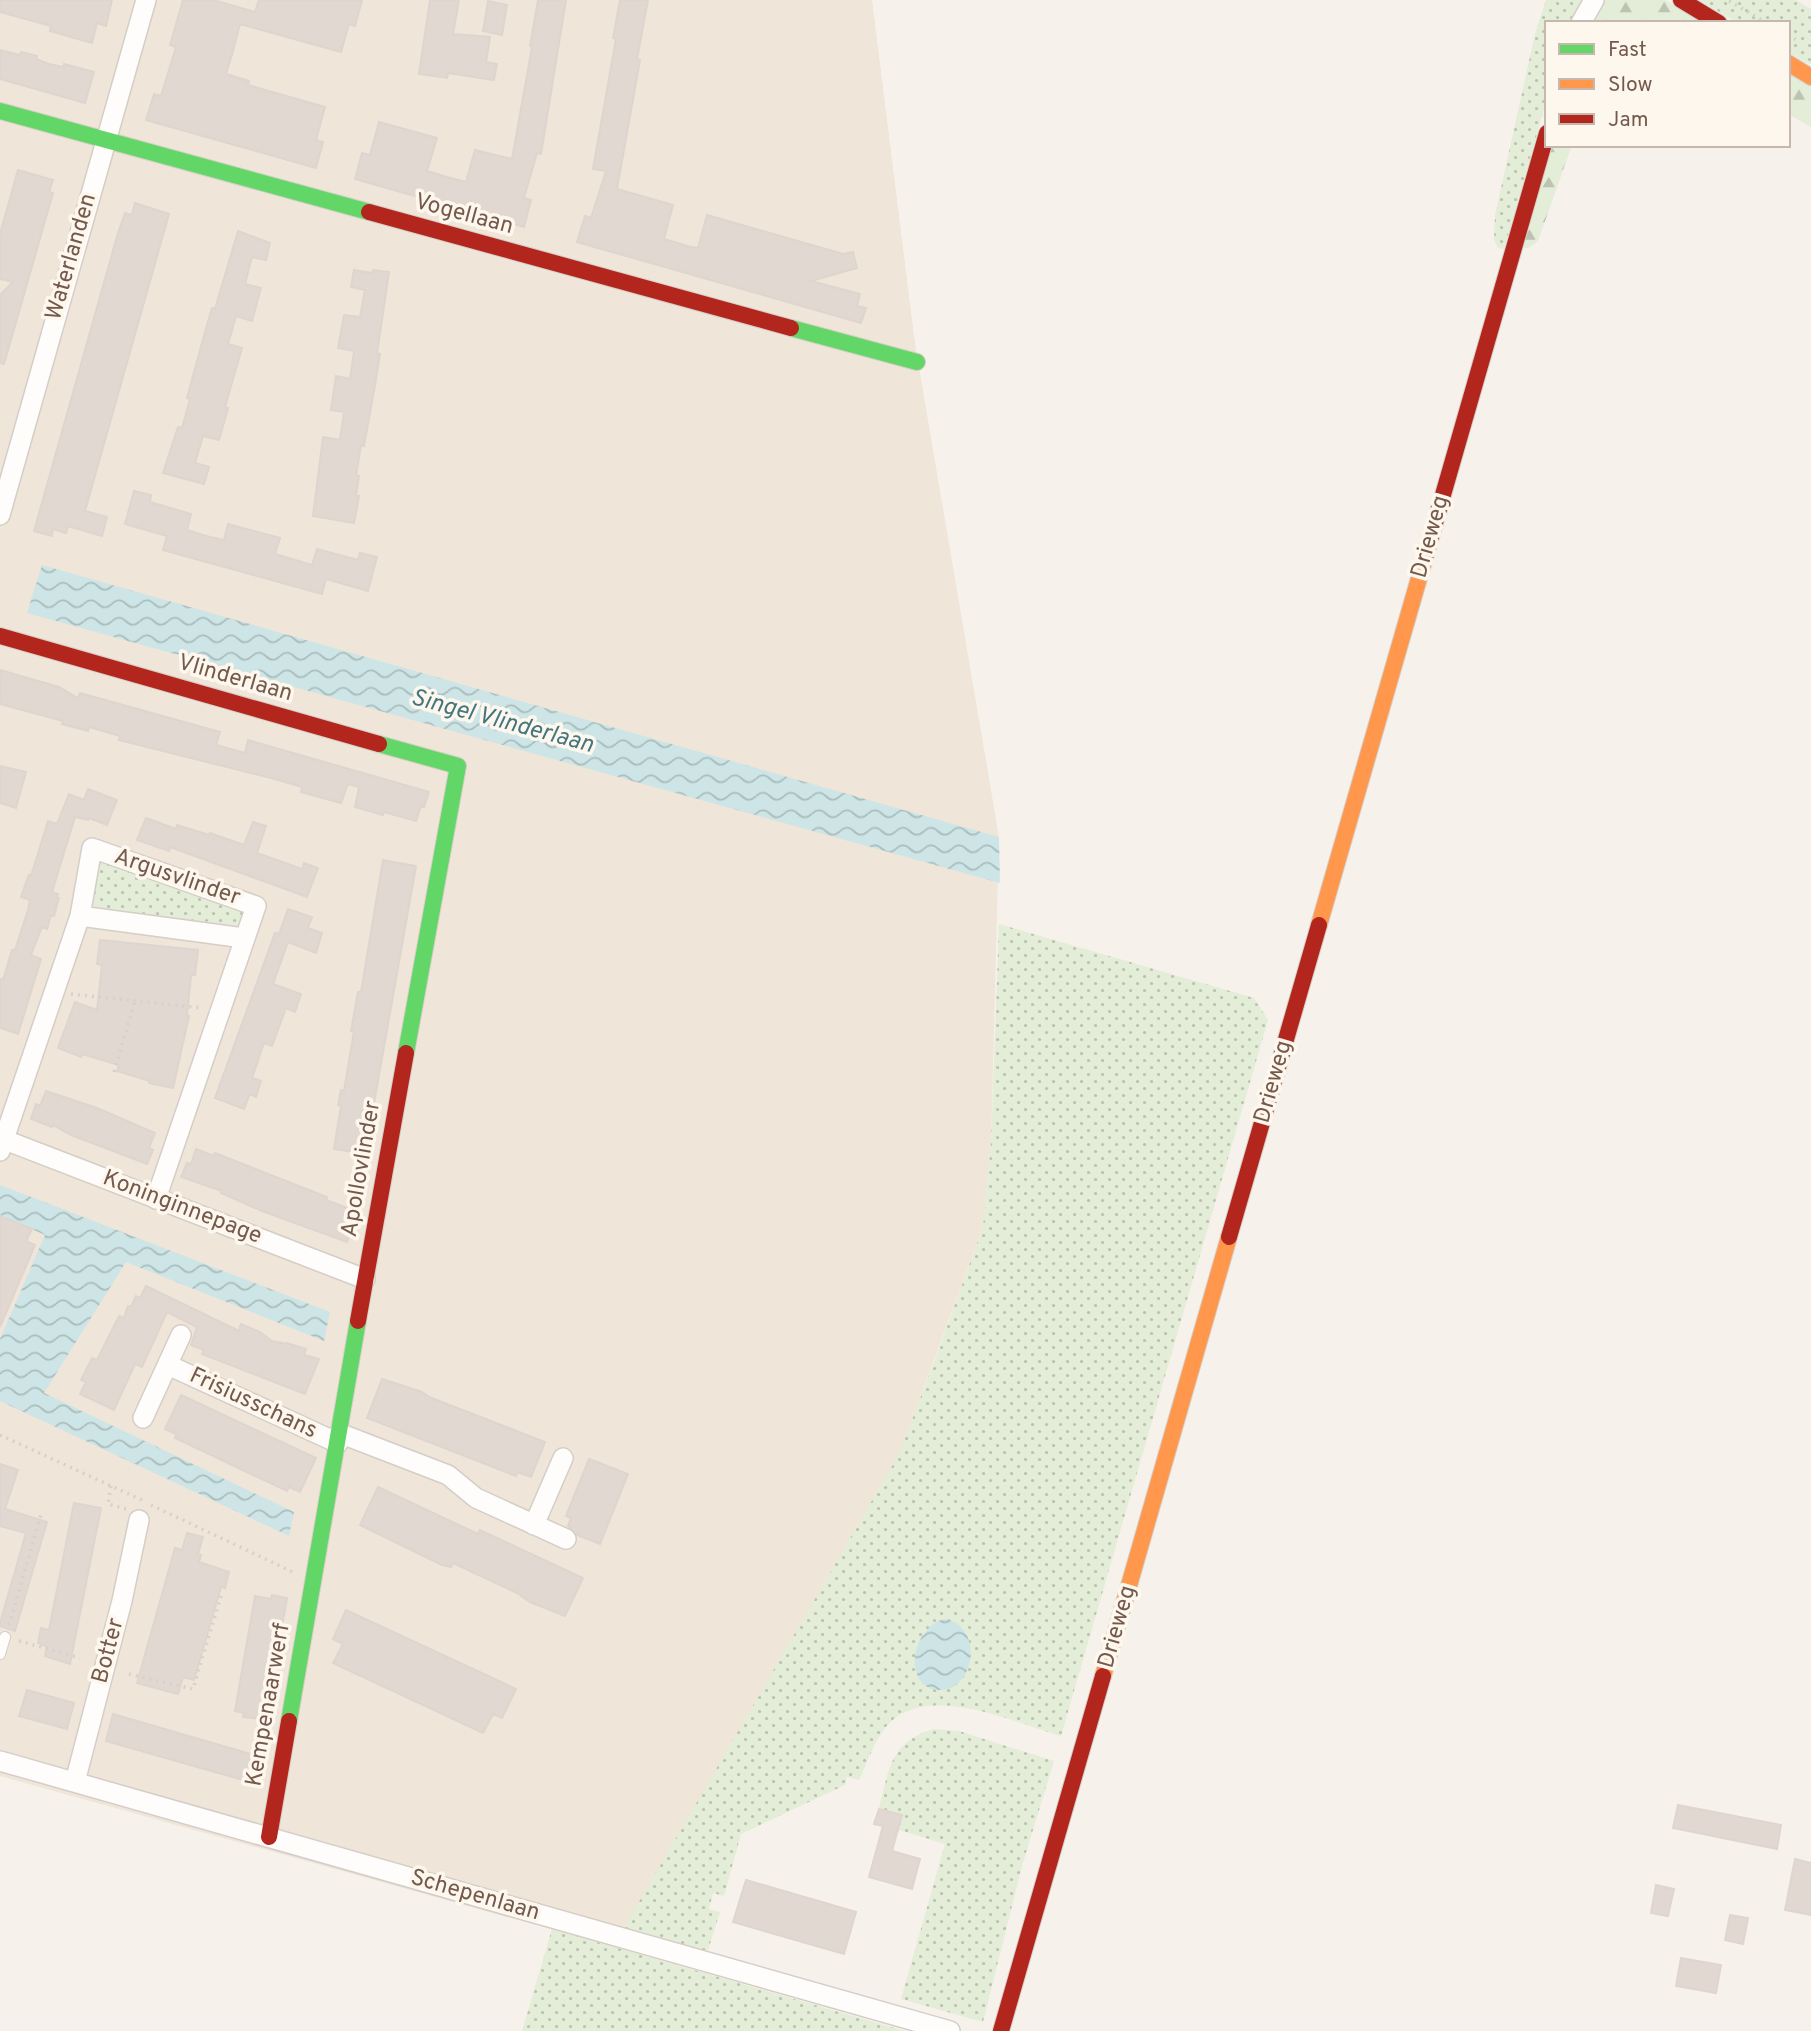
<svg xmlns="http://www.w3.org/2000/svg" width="1811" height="2031" font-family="Overpass,sans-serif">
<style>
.residential{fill:#efe5d9}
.grass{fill:url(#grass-dots);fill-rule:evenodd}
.forest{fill:url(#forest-firs)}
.water{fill:url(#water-waves)}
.building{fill:#e1d8d1;stroke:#dfd5ce;stroke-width:2}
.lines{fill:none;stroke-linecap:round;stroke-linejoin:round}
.lane-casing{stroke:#d4cec7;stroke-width:12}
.street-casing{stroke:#d4cec7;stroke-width:22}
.fast-casing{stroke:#d6cfc8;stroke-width:18}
.slow-casing{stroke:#d6cfc8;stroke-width:18}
.jam-casing{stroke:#d6cfc8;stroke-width:18}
.path{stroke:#d8d0cb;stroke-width:3.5;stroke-dasharray:2 5;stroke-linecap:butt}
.lane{stroke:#fefdfc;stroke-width:10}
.street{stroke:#fefdfc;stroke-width:19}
.fast{stroke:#63d668;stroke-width:16}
.slow{stroke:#ff974d;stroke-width:16}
.jam{stroke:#b3261e;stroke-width:16}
.labels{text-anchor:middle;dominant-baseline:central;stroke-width:7;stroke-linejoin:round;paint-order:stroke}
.street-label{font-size:23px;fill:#745a4d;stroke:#fef7ed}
.water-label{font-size:24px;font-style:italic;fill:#44767f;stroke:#fef7ed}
</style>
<defs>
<pattern id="grass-dots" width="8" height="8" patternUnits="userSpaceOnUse" patternTransform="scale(1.75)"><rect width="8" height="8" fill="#e3edd7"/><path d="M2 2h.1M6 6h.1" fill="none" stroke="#bdc3b1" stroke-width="1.8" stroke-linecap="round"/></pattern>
<pattern id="forest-firs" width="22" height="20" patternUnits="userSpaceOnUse" patternTransform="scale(1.75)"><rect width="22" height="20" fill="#e3edd7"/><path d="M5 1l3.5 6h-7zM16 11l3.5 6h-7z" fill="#bdc3b1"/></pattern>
<pattern id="water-waves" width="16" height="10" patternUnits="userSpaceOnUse" patternTransform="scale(1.75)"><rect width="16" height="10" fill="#cde5e6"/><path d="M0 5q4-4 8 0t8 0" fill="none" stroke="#abbdbd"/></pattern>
</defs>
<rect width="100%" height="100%" fill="#f6f2eb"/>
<path class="residential" d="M 0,0 L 872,0 L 915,344 L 999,837 L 991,1143 L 983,1227 L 899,1455 L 619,1948 L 0,1776 Z"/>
<path class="grass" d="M 1546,0 L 1583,0 L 1572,23 L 1547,23 L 1547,99 L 1504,249 L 1498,248 L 1494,240 L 1495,215 L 1535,34 Z
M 1699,0 L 1796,0 L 1811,9 L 1811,65 L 1788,52 L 1788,23 L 1738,23 Z
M 107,863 L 246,912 L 241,926 L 101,908 L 90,898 L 94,870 Z
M 999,924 L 1254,998 L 1268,1020 L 1061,1736 C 1013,1722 920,1678 883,1731 C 873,1744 867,1764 859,1780 L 847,1777 L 845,1785 L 741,1834 L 724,1896 L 713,1893 L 709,1909 L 720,1912 L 708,1950 L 697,1952 L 622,1931 L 899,1454 L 934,1362 L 983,1227 L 991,1143 ZM 963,1628 L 969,1638 L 916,1653 L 925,1630 Z
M 934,1729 L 959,1731 L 1054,1761 L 1022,1866 L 983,2022 L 901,1999 L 945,1844 L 899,1830 L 903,1815 L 879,1808 C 889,1770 890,1741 934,1729 Z
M 552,1929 L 905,2031 L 522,2031 Z"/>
<path class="forest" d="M 1601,0 L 1665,0 L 1704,23 L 1587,23 Z
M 1788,73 L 1811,86 L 1811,127 L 1788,114 Z
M 1547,145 L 1572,145 L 1538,241 L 1529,248 L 1518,248 Z"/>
<path class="water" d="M 42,565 L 999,837 L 1000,883 L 27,613 Z
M 0,1185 L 330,1312 L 324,1341 L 126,1262 L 44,1393 L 294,1512 L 289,1536 L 0,1401 L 0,1339 L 45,1235 L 0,1215 Z
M 945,1619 C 984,1625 976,1692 938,1690 C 932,1690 923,1686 920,1680 C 906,1659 922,1623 945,1619 Z"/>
<path class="building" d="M 0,0 L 112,0 L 106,26 L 97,23 L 92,43 L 50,31 L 51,26 L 0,12 Z
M 183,0 L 213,0 L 255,12 L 259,0 L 362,0 L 355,26 L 349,24 L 341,52 L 240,24 L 233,51 L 226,74 L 249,81 L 248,85 L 325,107 L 316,140 L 323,142 L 316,168 L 146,120 L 154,94 L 161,96 L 176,47 L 170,45 Z
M 430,0 L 459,0 L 453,34 L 490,37 L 486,62 L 497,64 L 494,80 L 448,73 L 447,78 L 419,74 Z
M 538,0 L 566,0 L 541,154 L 537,153 L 524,198 L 531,200 L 524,227 L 355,179 L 362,153 L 370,155 L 379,122 L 437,138 L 427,171 L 447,177 L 466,182 L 475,150 L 512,159 L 532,47 L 530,46 Z
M 620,0 L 648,0 L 637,59 L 640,60 L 617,189 L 673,205 L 664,239 L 691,247 L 698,248 L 707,215 L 843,254 L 853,252 L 857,268 L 811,281 L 860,294 L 857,306 L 866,308 L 861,323 L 577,242 L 585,216 L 591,218 L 606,171 L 593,169 L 616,39 L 613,38 Z
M 488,1 L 507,5 L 502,35 L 483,31 Z
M 0,50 L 20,55 L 21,52 L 37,56 L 36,59 L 49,64 L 63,67 L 64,64 L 94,72 L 85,103 L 0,79 Z
M 18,170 L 53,180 L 49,192 L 53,193 L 4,364 L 0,363 L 0,295 L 13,282 L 0,279 L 0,234 Z
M 135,203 L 169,214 L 85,511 L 107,517 L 102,536 L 68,526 L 66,533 L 53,529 L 52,536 L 34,531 L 118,233 L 125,213 L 132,215 Z
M 238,231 L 270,243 L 266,260 L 252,257 L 245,284 L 261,288 L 252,321 L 236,316 L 228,344 L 242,348 L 225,407 L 228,408 L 219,440 L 203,436 L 195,463 L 209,467 L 204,484 L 163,473 L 178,427 L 182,428 L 190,399 L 187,398 L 203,339 L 212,308 L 215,309 Z
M 354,270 L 372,273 L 373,270 L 389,272 L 377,353 L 380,354 L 375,385 L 364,446 L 361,445 L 356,475 L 359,476 L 356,496 L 359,496 L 354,523 L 313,516 L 323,437 L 340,440 L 344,412 L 331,410 L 336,376 L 350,379 L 354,351 L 338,348 L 344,315 L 360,317 L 365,290 L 351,287 Z
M 134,491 L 151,495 L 150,502 L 191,514 L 187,530 L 206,536 L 224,540 L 228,524 L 265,534 L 280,538 L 275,554 L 312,565 L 317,549 L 358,560 L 360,553 L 377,557 L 368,591 L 326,579 L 322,594 L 163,550 L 167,536 L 125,524 Z
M 0,670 L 59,687 L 78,698 L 80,693 L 220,732 L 216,745 L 245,753 L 248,740 L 429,792 L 424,807 L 421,806 L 416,821 L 384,812 L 383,815 L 355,807 L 359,787 L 348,784 L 341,803 L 301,792 L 302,787 L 271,778 L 119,740 L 120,736 L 89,727 L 88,731 L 62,724 L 63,721 L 0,704 Z
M 0,766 L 26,772 L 16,808 L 0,803 Z
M 88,789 L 117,800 L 107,825 L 89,818 L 88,820 L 75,817 L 52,892 L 58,894 L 57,898 L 59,898 L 54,916 L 51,915 L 47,929 L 42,927 L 31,955 L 41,959 L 18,1034 L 0,1028 L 0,979 L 3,980 L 12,950 L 15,950 L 28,910 L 30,900 L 21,897 L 29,875 L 31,876 L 48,821 L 57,824 L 69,794 L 84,800 Z
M 146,818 L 176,829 L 177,825 L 209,835 L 210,833 L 244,845 L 253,822 L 266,826 L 257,853 L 302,869 L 304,863 L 318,868 L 307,897 L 170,847 L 169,851 L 137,840 Z
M 383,860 L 416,866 L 365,1154 L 334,1149 L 341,1106 L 338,1105 L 341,1090 L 344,1091 L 354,1031 L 351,1031 L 358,992 L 361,992 Z
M 288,909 L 312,917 L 308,928 L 322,933 L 316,953 L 288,942 L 273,984 L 301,994 L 295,1012 L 286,1008 L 272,1046 L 264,1043 L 252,1078 L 261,1081 L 256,1097 L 250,1094 L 244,1109 L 215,1098 L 275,933 L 279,934 Z
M 100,940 L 198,950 L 195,975 L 191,975 L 187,1016 L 189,1016 L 173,1088 L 149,1083 L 150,1081 L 117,1071 L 119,1065 L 82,1054 L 81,1057 L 58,1048 L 75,1002 L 97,1010 L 102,965 L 97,964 Z
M 46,1091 L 97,1108 L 155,1133 L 149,1148 L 153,1150 L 147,1164 L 71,1135 L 53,1125 L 52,1127 L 31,1119 L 36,1104 L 40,1106 Z
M 196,1149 L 214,1156 L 215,1153 L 327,1197 L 326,1200 L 355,1211 L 349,1226 L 353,1227 L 347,1242 L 262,1211 L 221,1193 L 222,1191 L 181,1177 L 187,1163 L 191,1164 Z
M 0,1216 L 32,1229 L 26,1241 L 35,1245 L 0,1327 Z
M 146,1286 L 239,1331 L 241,1324 L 260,1332 L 272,1341 L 287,1344 L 287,1343 L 306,1349 L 304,1355 L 319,1359 L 305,1394 L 202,1354 L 204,1350 L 191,1345 L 197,1327 L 167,1312 L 142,1367 L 135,1364 L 114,1410 L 80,1394 L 86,1382 L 81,1380 L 92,1358 L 97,1360 L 119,1316 L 124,1318 L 128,1306 L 131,1307 L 136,1296 L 140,1298 Z
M 382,1379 L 422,1392 L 429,1397 L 545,1442 L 531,1477 L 518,1472 L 516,1476 L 367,1418 Z
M 181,1395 L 316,1458 L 300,1492 L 289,1487 L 287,1491 L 175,1438 L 176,1434 L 165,1429 Z
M 589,1459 L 628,1474 L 600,1544 L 577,1535 L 568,1526 L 571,1518 L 566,1516 Z
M 0,1464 L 18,1470 L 5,1509 L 47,1522 L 15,1631 L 0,1626 L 0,1623 L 26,1533 L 0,1526 Z
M 378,1487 L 478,1534 L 480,1530 L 583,1578 L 565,1616 L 530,1602 L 517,1593 L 453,1563 L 451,1567 L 442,1565 L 360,1525 Z
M 74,1503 L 101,1508 L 70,1664 L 45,1656 L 47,1647 L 38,1643 L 41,1628 L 49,1630 Z
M 187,1533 L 203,1537 L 198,1554 L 201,1555 L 199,1562 L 229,1572 L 225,1588 L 221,1587 L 194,1680 L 183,1677 L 178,1694 L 137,1683 L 175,1548 L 182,1550 Z
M 272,1595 L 287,1598 L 276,1660 L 274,1659 L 269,1702 L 263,1701 L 260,1719 L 243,1717 L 244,1713 L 235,1711 L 255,1596 L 271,1599 Z
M 346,1610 L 516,1689 L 502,1718 L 493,1714 L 483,1733 L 333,1663 L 343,1644 L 333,1639 Z
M 27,1690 L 74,1703 L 67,1729 L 19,1716 Z
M 113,1714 L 258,1756 L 250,1782 L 106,1741 Z
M 1678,1805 L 1781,1825 L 1777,1849 L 1673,1828 Z
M 879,1809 L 902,1815 L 892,1851 L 920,1859 L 912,1889 L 869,1877 L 883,1826 L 874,1824 Z
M 1795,1859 L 1811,1863 L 1811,1915 L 1785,1910 Z
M 746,1880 L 856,1912 L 844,1954 L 733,1922 Z
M 1656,1885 L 1674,1889 L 1668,1916 L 1651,1913 Z
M 1730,1915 L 1748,1918 L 1743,1944 L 1725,1940 Z
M 1681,1958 L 1721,1965 L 1716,1993 L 1676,1986 Z"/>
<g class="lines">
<defs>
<path id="lane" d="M 0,1654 L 5,1637"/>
<path id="street" d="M 1581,23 L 1594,0
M 0,515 L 146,0
M 80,916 L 244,938
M 0,1138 L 365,1279
M 0,1151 L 80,916 L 92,848 L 256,906 L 156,1199
M 168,1365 L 338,1443
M 143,1418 L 181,1335
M 339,1433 L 448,1475 L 476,1498 L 566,1539
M 534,1525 L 563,1458
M 0,1761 L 950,2031
M 75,1782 L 122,1601 L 139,1520"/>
<path id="fast" d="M 0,111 L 369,212
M 791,328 L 917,362
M 379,744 L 458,766 L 406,1053
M 289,1721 L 358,1321"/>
<path id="slow" d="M 1788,63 L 1811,77
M 1319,925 L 1426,554
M 1103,1676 L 1229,1237"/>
<path id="jam" d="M 1681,0 L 1719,23
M 369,212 L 791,328
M 1426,554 L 1547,133
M 0,636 L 379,744
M 1229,1237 L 1319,925
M 358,1321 L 406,1053
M 269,1837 L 289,1721
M 1001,2031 L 1103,1676"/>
</defs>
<use href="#lane" class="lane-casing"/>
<use href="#street" class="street-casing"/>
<use href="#fast" class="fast-casing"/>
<use href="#slow" class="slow-casing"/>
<use href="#jam" class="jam-casing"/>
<path class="path" d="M 1729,1 L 1767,23
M 1788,35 L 1800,42
M 71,994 L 202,1008
M 114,1072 L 135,1001
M 0,1435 L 144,1501
M 111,1486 L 108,1504 L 126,1509
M 151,1505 L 293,1572
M 9,1625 L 41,1515
M 19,1641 L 80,1658
M 129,1674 L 193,1689 L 221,1596"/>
<use href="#lane" class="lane"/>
<use href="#street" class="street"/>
<use href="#fast" class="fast"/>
<use href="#slow" class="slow"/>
<use href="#jam" class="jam"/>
</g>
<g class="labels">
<g class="street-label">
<text transform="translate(464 215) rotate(15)">Vogellaan</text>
<text transform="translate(72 257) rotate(-74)">Waterlanden</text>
<text transform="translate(1431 537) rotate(-74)">Drieweg</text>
<text transform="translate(235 679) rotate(16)">Vlinderlaan</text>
<text transform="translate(177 878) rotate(19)">Argusvlinder</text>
<text transform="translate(1274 1082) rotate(-74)">Drieweg</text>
<text transform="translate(362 1169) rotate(-80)">Apollovlinder</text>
<text transform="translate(182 1208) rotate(21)">Koninginnepage</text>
<text transform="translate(253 1404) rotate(25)">Frisiusschans</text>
<text transform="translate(1118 1627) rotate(-74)">Drieweg</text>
<text transform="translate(109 1651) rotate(-75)">Botter</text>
<text transform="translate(269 1705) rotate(-80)">Kempenaarwerf</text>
<text transform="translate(475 1896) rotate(16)">Schepenlaan</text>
</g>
<g class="water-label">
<text transform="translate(502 722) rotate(15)">Singel Vlinderlaan</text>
</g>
</g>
<rect x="1545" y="21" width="245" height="126" fill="#fef7ed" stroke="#c7b8ad" stroke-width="2"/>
<rect x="1559" y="44" width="35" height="10" fill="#63d668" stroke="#c7b8ad" stroke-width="2"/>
<text x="1608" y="56" font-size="21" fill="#745a4d">Fast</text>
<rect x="1559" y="79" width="35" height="10" fill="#ff974d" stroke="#c7b8ad" stroke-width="2"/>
<text x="1608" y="91" font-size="21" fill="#745a4d">Slow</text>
<rect x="1559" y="114" width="35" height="10" fill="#b3261e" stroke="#c7b8ad" stroke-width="2"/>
<text x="1608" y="126" font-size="21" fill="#745a4d">Jam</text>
</svg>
